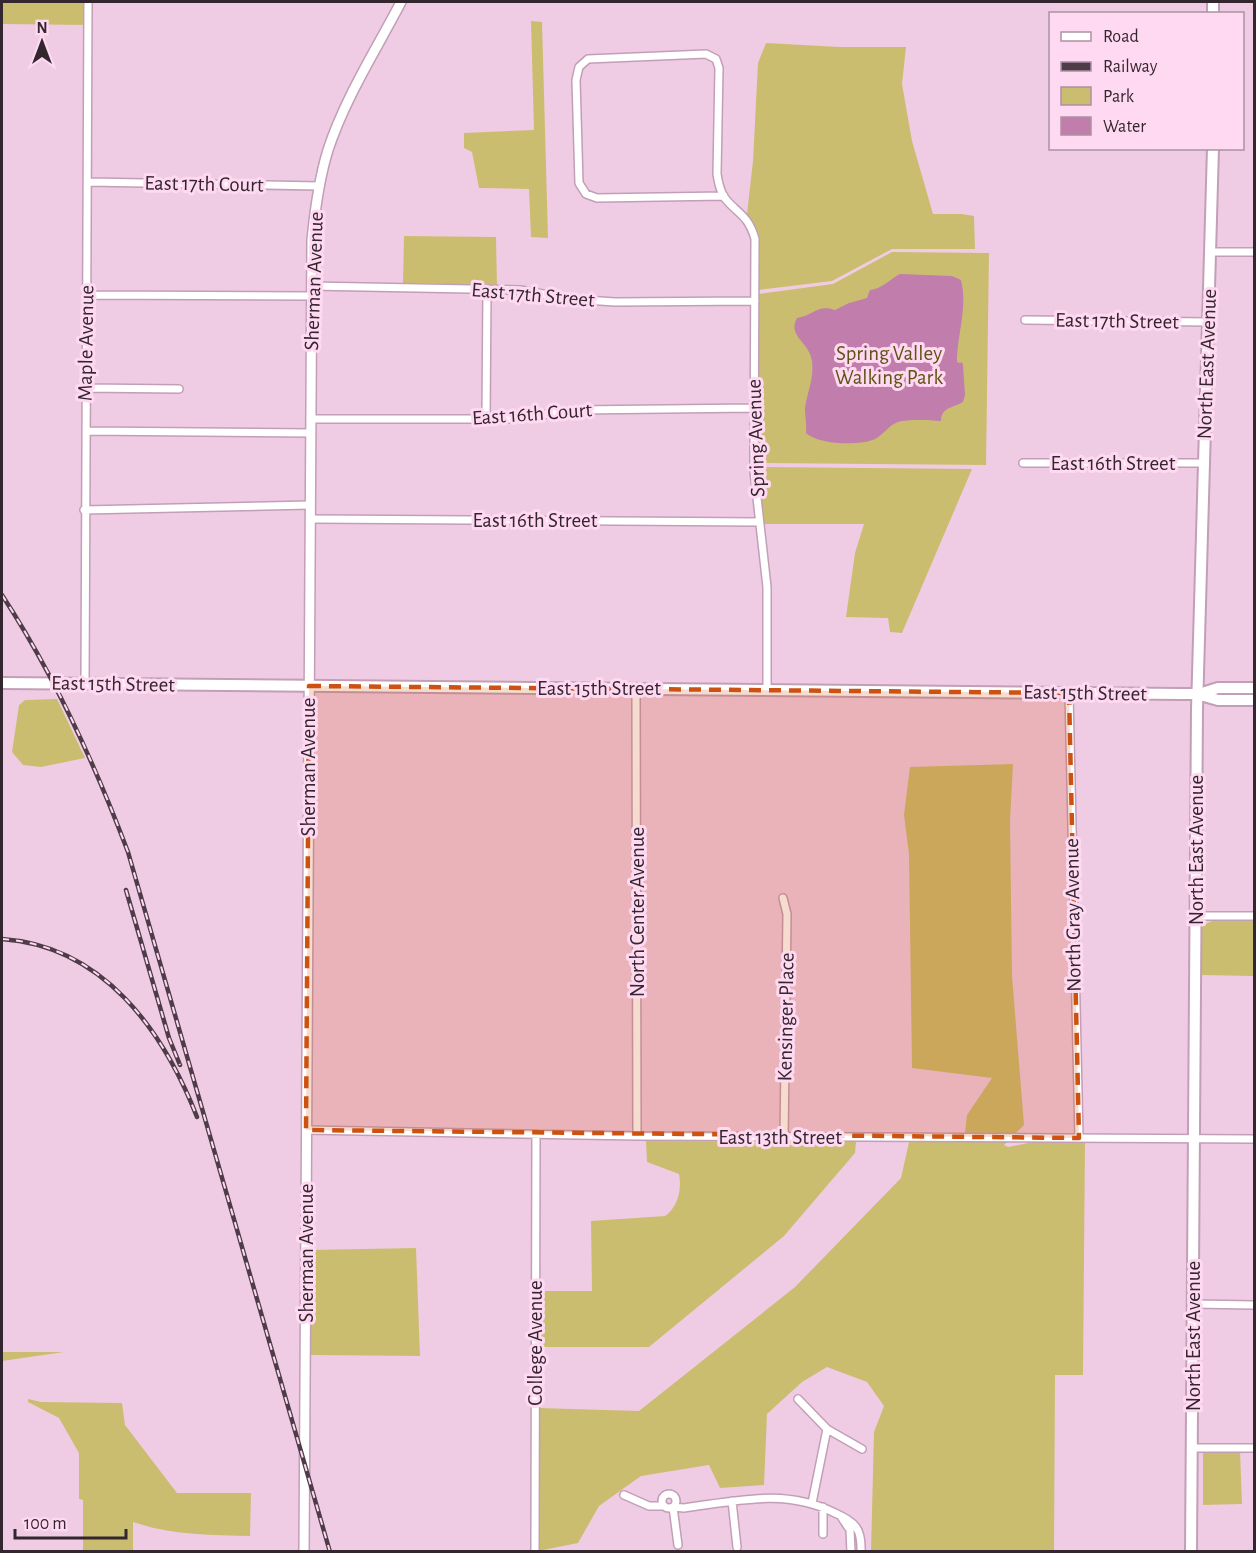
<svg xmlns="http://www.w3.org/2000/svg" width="1256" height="1553" font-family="'Alegreya Sans',sans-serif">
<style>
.green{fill:#cbbd70}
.water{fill:#c17dac}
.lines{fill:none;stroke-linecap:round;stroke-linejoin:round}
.minor-casing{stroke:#c29fb6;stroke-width:10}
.tertiary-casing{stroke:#c29fb6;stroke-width:12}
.secondary-casing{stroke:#c29fb6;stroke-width:14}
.primary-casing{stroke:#c29fb6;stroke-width:14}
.minor{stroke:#fff;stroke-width:7}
.tertiary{stroke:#fff;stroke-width:9}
.secondary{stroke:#fff;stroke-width:10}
.primary{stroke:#fff;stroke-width:10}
.rail-casing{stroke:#4e3d48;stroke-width:4.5}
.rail{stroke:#fed9f1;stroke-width:2;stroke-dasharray:7;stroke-linecap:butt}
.marked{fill:#cd5111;fill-opacity:0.2;stroke:#cd5111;stroke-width:4.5;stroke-dasharray:12 8;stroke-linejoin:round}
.labels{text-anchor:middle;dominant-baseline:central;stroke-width:6;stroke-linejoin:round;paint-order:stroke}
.street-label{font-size:21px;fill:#34262f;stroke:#fed9f1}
.park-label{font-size:21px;fill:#5e5314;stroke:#fed9f1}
</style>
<rect width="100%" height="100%" fill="#f0cce4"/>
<path class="green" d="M 2,2 L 86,2 L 86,25 L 2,24 Z
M 531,21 L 542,22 L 548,238 L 531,237 L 529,189 L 479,188 L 472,152 L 464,148 L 464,133 L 534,130 Z
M 766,43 L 840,47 L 906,47 L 902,84 L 912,141 L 933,214 L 962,214 L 974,216 L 975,249 L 892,249 L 832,281 L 758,290 C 758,266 765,233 747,214 L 753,161 L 758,63 Z
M 404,236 L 496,237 L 497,285 L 403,283 Z
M 892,252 L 989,253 L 986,465 L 757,463 L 759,294 L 833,284 Z
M 758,467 L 972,469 L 902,633 L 890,632 L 888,618 L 846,617 L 855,553 L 864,524 L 763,524 Z
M 57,699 L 85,758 L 41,767 L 23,765 L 12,752 L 19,705 L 25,700 Z
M 1013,764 L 1010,821 L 1012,976 L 1024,1125 L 1016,1133 L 965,1133 L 967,1115 L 992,1078 L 912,1068 L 909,854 L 904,815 L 910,767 Z
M 1254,920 L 1254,976 L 1200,975 L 1200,930 L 1203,925 L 1212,921 Z
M 646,1141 L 856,1142 L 855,1153 L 784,1236 L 649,1347 L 541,1347 L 541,1291 L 592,1291 L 591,1221 L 665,1216 C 678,1207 682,1189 679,1174 L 647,1162 Z
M 909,1142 L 1007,1142 L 1004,1145 L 1008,1147 L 1033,1142 L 1085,1142 L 1083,1375 L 1055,1375 L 1054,1551 L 871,1551 L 874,1432 L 884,1406 L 867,1382 L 827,1367 L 802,1382 L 767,1414 L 764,1485 L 720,1488 L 709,1465 L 641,1476 L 599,1506 L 578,1543 L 538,1551 L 539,1408 L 639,1411 L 795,1287 L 901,1178 Z
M 416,1248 L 420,1356 L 311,1355 L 309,1250 Z
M 2,1352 L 64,1352 L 2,1361 Z
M 28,1399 L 41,1402 L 122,1403 L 125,1425 L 177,1493 L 251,1493 L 250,1536 C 210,1535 171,1535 133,1522 L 133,1551 L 83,1551 L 83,1500 L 79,1499 L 79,1453 L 59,1418 L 28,1402 Z
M 1203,1451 L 1240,1451 L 1242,1504 L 1203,1505 Z"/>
<path class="water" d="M 900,274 L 952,276 L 961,280 C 968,308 957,334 957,362 L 960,363 L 962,362 L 963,365 L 965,395 L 963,402 C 953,408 941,407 941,421 C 930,420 908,419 898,422 C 889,425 883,435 875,439 C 859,446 819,445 806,433 C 807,425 805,417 805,409 C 807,391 817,373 810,354 C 805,341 788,334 797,318 C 813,316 817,304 835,310 L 849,303 L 867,298 L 870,290 C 882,289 890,279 900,274 Z"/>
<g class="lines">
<defs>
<path id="minor" d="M 88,182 L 319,186
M 724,196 L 597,198 L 586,194 L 579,183 L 576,80 L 579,67 L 588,59 L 706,54 L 716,59 L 719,68 L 717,174 C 718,181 720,190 724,197 C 737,214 748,214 755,239 L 754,471 L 767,587 L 767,690
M 1211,252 L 1254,252
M 311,286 L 520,290 L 571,299 L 615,302 L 755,301
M 87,295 L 311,296
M 1025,320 L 1209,322
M 85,388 L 179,389
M 311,419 L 511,419 L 577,410 L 754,408
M 486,419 L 487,289
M 86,431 L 311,433
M 1023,463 L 1204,463
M 84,510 L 310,505
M 310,519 L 759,522
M 85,684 L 88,2
M 636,689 L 637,1136
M 1069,693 L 1079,1138
M 783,898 L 787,914 L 784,1138
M 1195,916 L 1254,916
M 306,1130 L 637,1136 L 1254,1139
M 1193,1304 L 1254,1305
M 798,1399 L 827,1429
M 1192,1448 L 1254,1448
M662 1501a7 7 0 1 1 14 0a7 7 0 1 1-14 0Z
M 624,1495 L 649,1506 L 664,1506
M 732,1501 L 737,1547
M 812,1503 L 827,1429 L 862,1449
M 823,1507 L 823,1534
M 842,1518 L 850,1530 L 851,1552
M 678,1545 L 673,1507 L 684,1508 C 737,1501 784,1488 835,1513 C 855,1522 862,1528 861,1552
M 535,1552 L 536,1134"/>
<path id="tertiary" d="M 304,1552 L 312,240 C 315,209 319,179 328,150 C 345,98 376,50 401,2"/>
<path id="secondary" d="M 1213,2 L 1213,14
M 1191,1552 L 1197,709 L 1213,148"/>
<path id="primary" d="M 2,683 L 1182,694 L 1197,694 L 1218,700 L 1254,700
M 1199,694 L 1218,688 L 1254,688"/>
</defs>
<use href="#minor" class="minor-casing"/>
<use href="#tertiary" class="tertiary-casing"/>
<use href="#secondary" class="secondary-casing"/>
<use href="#primary" class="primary-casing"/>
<use href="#minor" class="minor"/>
<use href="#tertiary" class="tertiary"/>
<use href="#secondary" class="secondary"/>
<use href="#primary" class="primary"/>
<defs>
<path id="rail" d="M 2,595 C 55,676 94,762 128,852 L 330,1552
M 126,890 L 169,1038 L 180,1065
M 2,939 C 103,946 163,1030 197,1117"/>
</defs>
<use href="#rail" class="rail-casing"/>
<use href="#rail" class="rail"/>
</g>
<path class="marked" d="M 309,686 L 1069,693 L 1079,1138 L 306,1130 Z"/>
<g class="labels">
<g class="street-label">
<text transform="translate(204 184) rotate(1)">East 17th Court</text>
<text transform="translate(314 281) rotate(-88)">Sherman Avenue</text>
<text transform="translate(533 295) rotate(5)">East 17th Street</text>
<text transform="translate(1117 321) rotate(1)">East 17th Street</text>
<text transform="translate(86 343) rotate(-89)">Maple Avenue</text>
<text transform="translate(1207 364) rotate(-88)">North East Avenue</text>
<text transform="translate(532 414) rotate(-4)">East 16th Court</text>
<text transform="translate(756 438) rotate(-92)">Spring Avenue</text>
<text x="1113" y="463">East 16th Street</text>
<text x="535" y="520">East 16th Street</text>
<text transform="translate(113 684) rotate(1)">East 15th Street</text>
<text x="599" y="688">East 15th Street</text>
<text transform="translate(1085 693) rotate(1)">East 15th Street</text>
<text transform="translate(308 767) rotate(-90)">Sherman Avenue</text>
<text transform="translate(1196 850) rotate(-90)">North East Avenue</text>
<text transform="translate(637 912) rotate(-90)">North Center Avenue</text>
<text transform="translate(1073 915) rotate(-91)">North Gray Avenue</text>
<text transform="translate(786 1017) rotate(-89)">Kensinger Place</text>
<text x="780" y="1137">East 13th Street</text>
<text transform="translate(306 1253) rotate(-90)">Sherman Avenue</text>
<text transform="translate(1193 1336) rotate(-90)">North East Avenue</text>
<text transform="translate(535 1343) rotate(-90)">College Avenue</text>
</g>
<g class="park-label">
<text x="889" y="353">Spring Valley<tspan x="889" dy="24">Walking Park</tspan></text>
</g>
</g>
<rect width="1256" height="1553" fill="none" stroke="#34262f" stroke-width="6"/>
<rect x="1049" y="12" width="195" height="138" fill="#fed9f1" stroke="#ad91a3" stroke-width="1.5"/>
<rect x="1061" y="32" width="30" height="9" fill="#ffffff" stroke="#ad91a3" stroke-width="1.5"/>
<text x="1103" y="42" font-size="18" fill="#34262f">Road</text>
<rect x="1061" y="62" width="30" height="9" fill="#4e3d48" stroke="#ad91a3" stroke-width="1.5"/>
<text x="1103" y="72" font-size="18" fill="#34262f">Railway</text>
<rect x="1061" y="87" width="30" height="18" fill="#cbbd70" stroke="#ad91a3" stroke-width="1.5"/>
<text x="1103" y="102" font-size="18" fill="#34262f">Park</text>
<rect x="1061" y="117" width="30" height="18" fill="#c17dac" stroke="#ad91a3" stroke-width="1.5"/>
<text x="1103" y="132" font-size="18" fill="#34262f">Water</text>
<g transform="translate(42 42)" stroke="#fed9f1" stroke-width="4.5" paint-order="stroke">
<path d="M0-4.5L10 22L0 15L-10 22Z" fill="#34262f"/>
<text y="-9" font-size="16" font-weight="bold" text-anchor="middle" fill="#34262f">N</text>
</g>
<path d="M15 1529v9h111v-9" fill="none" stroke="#34262f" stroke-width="3"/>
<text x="24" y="1529" font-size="18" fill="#34262f" stroke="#fed9f1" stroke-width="4.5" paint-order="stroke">100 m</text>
</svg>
